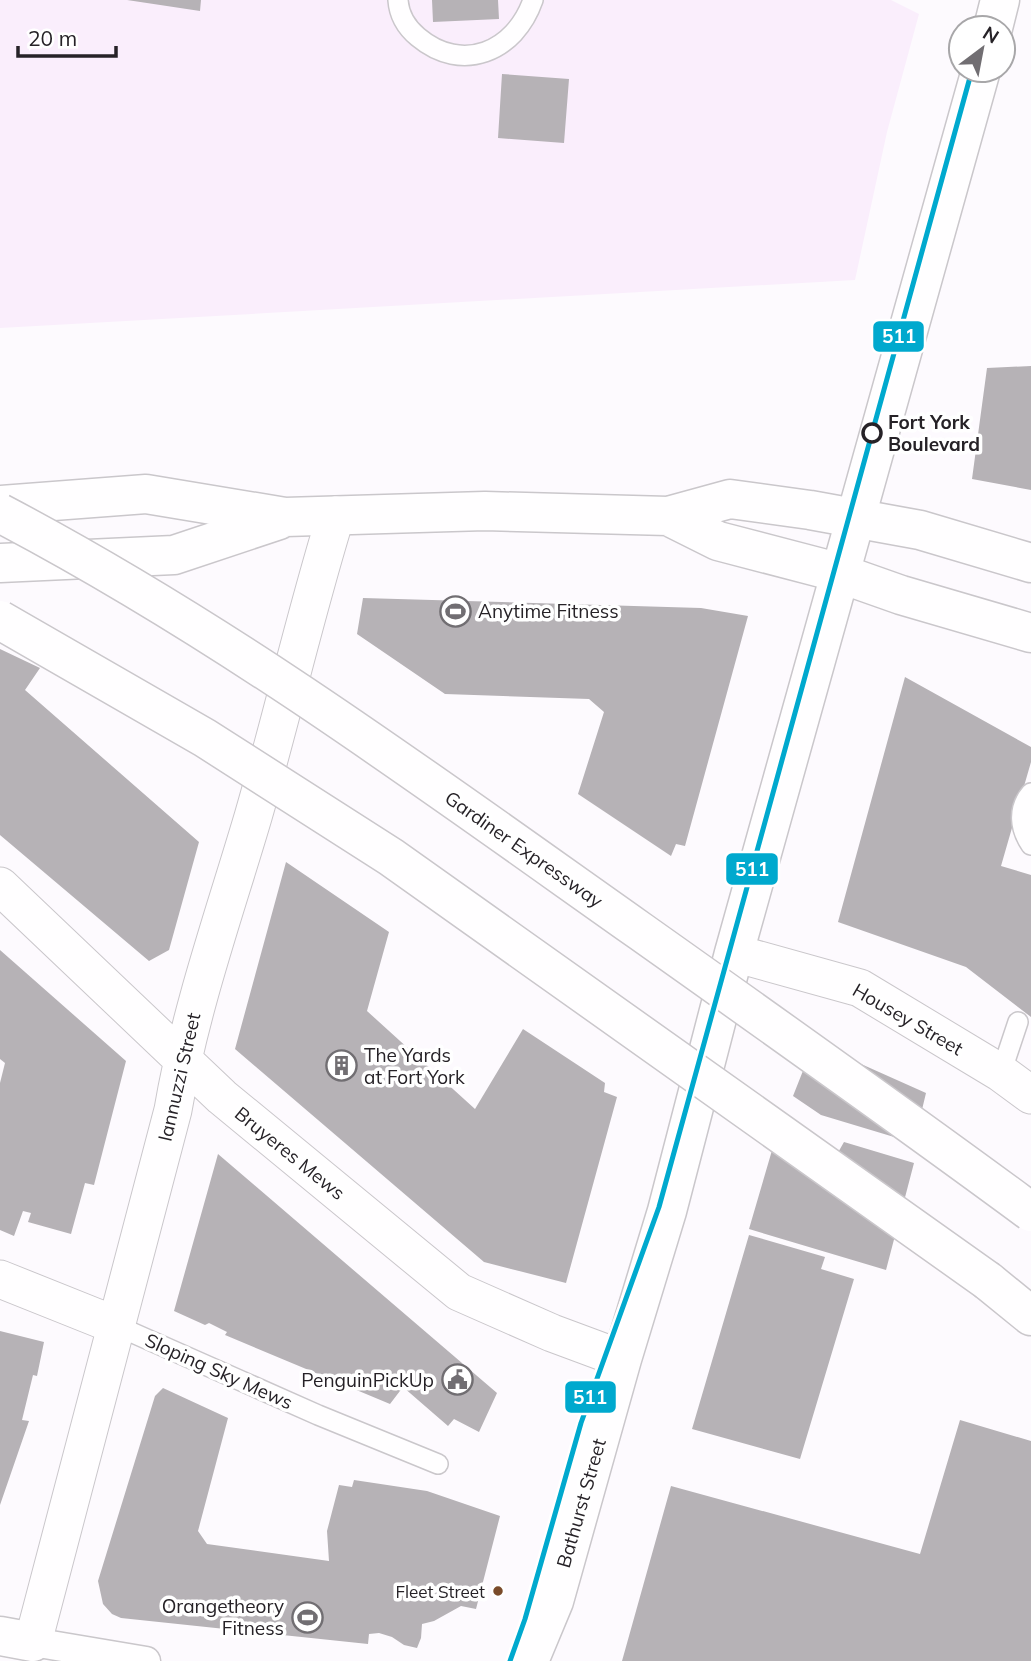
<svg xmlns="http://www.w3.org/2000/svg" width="1031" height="1661" font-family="Mulish,sans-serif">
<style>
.green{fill:#faeefc}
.building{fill:#b6b2b6}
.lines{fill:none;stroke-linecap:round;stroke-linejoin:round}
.service-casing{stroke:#cac7cb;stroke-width:22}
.pedestrian-casing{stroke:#cac7cb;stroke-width:31}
.minor-casing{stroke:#cac7cb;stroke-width:39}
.tertiary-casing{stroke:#cac7cb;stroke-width:41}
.secondary-casing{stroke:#cac7cb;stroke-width:41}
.motorway-casing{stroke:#cac7cb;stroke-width:41}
.service{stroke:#fffeff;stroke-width:19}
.pedestrian{stroke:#fffeff;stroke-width:28}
.minor{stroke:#fffeff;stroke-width:37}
.tertiary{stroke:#fffeff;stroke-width:38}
.secondary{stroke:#fffeff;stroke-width:38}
.motorway{stroke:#fffeff;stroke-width:38}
.motorway-bridge-casing{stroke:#cac7cb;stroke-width:41;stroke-linecap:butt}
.motorway-bridge{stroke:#fffeff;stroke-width:38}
.tram-1-casing{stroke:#fff;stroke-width:10}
.tram-1{stroke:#00a9ce;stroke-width:5}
.stop-dot{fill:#fff;stroke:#262227;stroke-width:3.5}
.bus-dot{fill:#7a4b2a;stroke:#fff;stroke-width:2.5}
.labels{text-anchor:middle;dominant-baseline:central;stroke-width:7;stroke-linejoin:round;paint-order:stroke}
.bus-label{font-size:17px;fill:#262227;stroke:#fff;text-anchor:end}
.stop-label{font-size:19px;font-weight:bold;fill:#262227;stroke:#fff;text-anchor:start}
.poi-label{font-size:19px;fill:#262227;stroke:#fff;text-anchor:start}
.street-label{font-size:19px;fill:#262227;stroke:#fff}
.line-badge{stroke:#fff;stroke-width:2.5}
.badge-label{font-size:19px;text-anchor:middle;font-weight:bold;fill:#fff}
</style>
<rect width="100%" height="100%" fill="#fdfafe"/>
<path class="green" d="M 0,0 L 891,0 L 919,14 L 887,132 L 855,280 L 0,328 Z"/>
<path class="building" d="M 127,0 L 201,0 L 200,11 Z
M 432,0 L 498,0 L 499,19 L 433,22 Z
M 502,74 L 569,79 L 564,143 L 498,138 Z
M 1031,366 L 1031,490 L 972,479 L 987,368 Z
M 363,598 L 701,608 L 748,616 L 685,846 L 676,844 L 671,856 L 578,794 L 604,712 L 589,699 L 445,694 L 357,634 Z
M 0,649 L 40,668 L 25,690 L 199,842 L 169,950 L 149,961 L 0,835 Z
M 905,677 L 1031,747 L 1031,762 L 1001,866 L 1031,875 L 1031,1017 L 966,967 L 838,922 Z
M 286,862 L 389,932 L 367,1011 L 475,1109 L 523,1029 L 605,1083 L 604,1092 L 617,1097 L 566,1283 L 484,1262 L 235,1049 Z
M 0,950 L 126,1061 L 94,1185 L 85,1183 L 71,1234 L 28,1222 L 31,1213 L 23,1211 L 14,1236 L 0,1230 L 0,1083 L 5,1063 L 0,1059 Z
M 814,1043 L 926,1093 L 914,1143 L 821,1115 L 793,1096 Z
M 780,1123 L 836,1156 L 844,1142 L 914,1163 L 886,1270 L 749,1229 Z
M 218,1154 L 497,1393 L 479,1432 L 454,1419 L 448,1426 L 403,1387 L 390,1404 L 225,1335 L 227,1332 L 209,1323 L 205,1325 L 174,1311 Z
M 749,1235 L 825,1257 L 821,1269 L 854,1279 L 800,1459 L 692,1429 Z
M 0,1331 L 44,1342 L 37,1376 L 33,1375 L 22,1420 L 29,1421 L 0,1505 Z
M 163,1388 L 228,1418 L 198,1531 L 207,1544 L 329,1561 L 327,1531 L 339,1485 L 352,1487 L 354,1480 L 427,1491 L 500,1516 L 476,1609 L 461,1606 L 434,1621 L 422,1624 L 421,1638 L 417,1648 L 404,1645 L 392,1637 L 379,1633 L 369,1634 L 368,1644 L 121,1618 L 112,1614 L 103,1604 L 98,1581 L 155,1396 Z
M 960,1420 L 1031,1441 L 1031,1661 L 622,1661 L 671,1486 L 920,1554 Z"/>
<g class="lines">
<defs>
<path id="service" d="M 398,0 C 399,15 406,27 418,37 C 462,74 515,52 533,0
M 1031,793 C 1017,809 1020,829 1031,845
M 1001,1073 L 1018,1022
M 115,1325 L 318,1415 L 438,1464"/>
<path id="pedestrian" d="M 33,1642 L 146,1661"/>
<path id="minor" d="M 0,886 L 222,1097 L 459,1292 L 552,1333 L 622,1359
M 734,953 L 860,988 L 1001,1073 L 1031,1095
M 0,1279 L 115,1325
M 33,1642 L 173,1110 C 190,1010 224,915 253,817 C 282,717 305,615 336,515"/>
<path id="tertiary" d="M 0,505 L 146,494 L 285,517 L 485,511 L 668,516 L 730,499 L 810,510 L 920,530 L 1031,563
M 668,516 L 718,541 L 833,571 L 901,595 L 1031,633
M 0,563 L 174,555 L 279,520
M 0,1636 L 33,1642"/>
<path id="secondary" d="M 993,28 L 1000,0
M 529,1661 L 554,1601 L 622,1359 L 667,1211 L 734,953 L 981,70"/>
<path id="motorway" d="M 988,1281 L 1031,1316"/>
</defs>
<use href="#service" class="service-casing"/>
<use href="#pedestrian" class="pedestrian-casing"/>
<use href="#minor" class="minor-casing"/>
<use href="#tertiary" class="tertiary-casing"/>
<use href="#secondary" class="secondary-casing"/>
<use href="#motorway" class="motorway-casing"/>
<use href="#service" class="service"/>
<use href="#pedestrian" class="pedestrian"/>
<use href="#minor" class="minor"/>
<use href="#tertiary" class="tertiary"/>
<use href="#secondary" class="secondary"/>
<use href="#motorway" class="motorway"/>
<defs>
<path id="motorway-bridge" d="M 0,513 C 200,618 384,749 568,880 C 723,990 878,1099 1031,1212
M 0,620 L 205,738 L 391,857 L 988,1281"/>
</defs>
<use href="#motorway-bridge" class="motorway-bridge-casing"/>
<use href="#motorway-bridge" class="motorway-bridge"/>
<defs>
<path id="tram-1" d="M 510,1661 L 525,1619 L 581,1423 L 659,1207 L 972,70"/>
</defs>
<use href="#tram-1" class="tram-1-casing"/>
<use href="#tram-1" class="tram-1"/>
</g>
<defs>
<symbol id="stadium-ring" viewBox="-11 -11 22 22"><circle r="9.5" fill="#fff" stroke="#716e72" stroke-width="1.5"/><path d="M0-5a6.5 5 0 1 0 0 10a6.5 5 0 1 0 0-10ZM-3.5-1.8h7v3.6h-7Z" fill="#716e72"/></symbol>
<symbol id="building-ring" viewBox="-11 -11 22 22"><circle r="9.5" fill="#fff" stroke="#716e72" stroke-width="1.5"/><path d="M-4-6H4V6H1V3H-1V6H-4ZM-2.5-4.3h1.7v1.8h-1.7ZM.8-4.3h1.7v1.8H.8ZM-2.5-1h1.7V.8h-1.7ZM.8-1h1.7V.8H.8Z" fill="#716e72"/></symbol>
<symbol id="civic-ring" viewBox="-11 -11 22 22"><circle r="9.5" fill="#fff" stroke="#716e72" stroke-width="1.5"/><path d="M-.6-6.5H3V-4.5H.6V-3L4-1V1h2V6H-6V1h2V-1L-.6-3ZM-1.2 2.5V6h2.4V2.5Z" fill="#716e72"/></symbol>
</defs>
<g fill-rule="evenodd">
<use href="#stadium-ring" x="438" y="594" width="35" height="35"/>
<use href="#building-ring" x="324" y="1048" width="35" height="35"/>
<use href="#civic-ring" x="440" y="1362" width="35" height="35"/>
<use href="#stadium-ring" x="290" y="1600" width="35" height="35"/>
</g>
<circle class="stop-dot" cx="872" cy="433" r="9"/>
<circle class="bus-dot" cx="498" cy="1591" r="6"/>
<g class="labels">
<g class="bus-label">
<text x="485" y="1591">Fleet Street</text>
</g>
<g class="stop-label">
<text x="888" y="422">Fort York<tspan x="888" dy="22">Boulevard</tspan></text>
</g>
<g class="poi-label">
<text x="478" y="611">Anytime Fitness</text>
<text x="364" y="1055">The Yards<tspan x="364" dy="22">at Fort York</tspan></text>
<text x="434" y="1380" text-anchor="end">PenguinPickUp</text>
<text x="284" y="1606" text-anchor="end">Orangetheory<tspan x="284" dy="22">Fitness</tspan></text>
</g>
<g class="street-label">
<text transform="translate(524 849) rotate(35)">Gardiner Expressway</text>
<text transform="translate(908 1019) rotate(30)">Housey Street</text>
<text transform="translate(179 1077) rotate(-77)">Iannuzzi Street</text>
<text transform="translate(290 1153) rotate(39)">Bruyeres Mews</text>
<text transform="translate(219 1371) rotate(24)">Sloping Sky Mews</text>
<text transform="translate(581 1503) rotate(-74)">Bathurst Street</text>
</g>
</g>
<g class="line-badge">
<rect x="872" y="320" width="53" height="33" rx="7" fill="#00a9ce"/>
<rect x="725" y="852" width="54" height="34" rx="7" fill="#00a9ce"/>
<rect x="564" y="1380" width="53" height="34" rx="7" fill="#00a9ce"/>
</g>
<g class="badge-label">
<text x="899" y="343">511</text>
<text x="752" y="876">511</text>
<text x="590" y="1404">511</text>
</g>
<g transform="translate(982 49) rotate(32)"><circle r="33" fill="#ffffff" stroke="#a8a7a9" stroke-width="2"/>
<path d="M0-5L12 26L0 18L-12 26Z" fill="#716e72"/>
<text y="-10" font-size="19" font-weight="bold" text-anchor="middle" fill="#262227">N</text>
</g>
<path d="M18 46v10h98v-10" fill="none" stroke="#262227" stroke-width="3.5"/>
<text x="28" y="46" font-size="21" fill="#262227" stroke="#ffffff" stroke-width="5" paint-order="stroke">20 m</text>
</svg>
